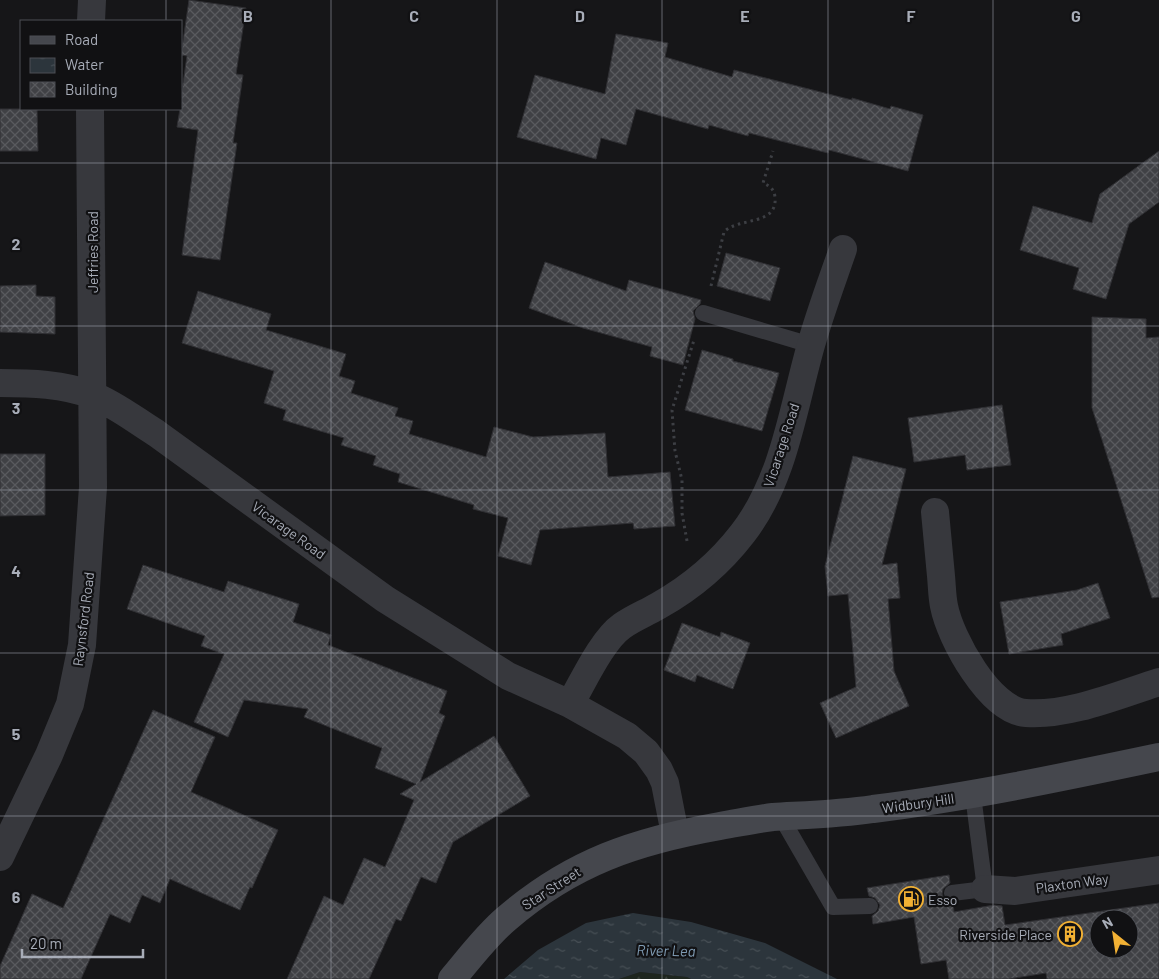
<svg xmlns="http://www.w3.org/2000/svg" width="1159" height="979" font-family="Barlow,sans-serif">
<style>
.forest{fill:url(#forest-firs)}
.water{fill:url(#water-ripples)}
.building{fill:url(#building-cross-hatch);stroke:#303034;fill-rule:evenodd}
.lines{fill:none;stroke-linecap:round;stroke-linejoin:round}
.path{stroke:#3d3f44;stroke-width:3;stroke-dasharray:2.5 4;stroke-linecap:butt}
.service{stroke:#37383d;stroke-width:16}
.minor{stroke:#37383d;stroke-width:28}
.secondary{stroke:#45474d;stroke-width:28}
.grid{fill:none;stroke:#a8adb8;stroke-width:1;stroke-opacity:0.55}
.labels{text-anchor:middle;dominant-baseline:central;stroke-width:4.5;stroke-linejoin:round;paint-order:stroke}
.street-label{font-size:14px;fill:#a8adb8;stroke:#111113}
.poi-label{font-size:14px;fill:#a8adb8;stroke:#111113;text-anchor:start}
.water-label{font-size:15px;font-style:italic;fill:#7f9bb3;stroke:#111113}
.grid-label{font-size:16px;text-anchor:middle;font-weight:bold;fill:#a8adb8;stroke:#111113;stroke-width:4.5;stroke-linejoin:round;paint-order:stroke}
</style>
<defs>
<pattern id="forest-firs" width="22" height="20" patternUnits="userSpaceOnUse" patternTransform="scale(1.25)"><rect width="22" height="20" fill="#1e261f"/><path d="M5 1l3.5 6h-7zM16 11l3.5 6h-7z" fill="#3c433d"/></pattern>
<pattern id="water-ripples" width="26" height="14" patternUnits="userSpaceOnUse" patternTransform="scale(1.25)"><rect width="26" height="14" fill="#2c353c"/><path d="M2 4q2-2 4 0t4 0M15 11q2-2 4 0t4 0" fill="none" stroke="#485056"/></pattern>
<pattern id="building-cross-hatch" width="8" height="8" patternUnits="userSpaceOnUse" patternTransform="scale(1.25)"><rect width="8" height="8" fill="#404145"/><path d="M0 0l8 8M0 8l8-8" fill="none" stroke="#595a5e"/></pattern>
</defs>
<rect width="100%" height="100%" fill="#161618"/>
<path class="forest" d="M 640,972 L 687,977 L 691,979 L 619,979 Z"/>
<path class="water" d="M 633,913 L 691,922 L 765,943 L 837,979 L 691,979 L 687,977 L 640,972 L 619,979 L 504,979 L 538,950 L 586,923 Z"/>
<path class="building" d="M 189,0 L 246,8 L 236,74 L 243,75 L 233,143 L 237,143 L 220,260 L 182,255 L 198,130 L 177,127 L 180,109 L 181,109 L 181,97 L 187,56 L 181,55 Z
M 616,34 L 668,43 L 665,57 L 732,77 L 734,70 L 852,100 L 852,98 L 890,109 L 891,106 L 923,115 L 908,171 L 829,150 L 828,153 L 749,133 L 748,136 L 709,125 L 708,129 L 636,109 L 626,145 L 601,138 L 596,159 L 517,137 L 535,75 L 605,94 Z
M 0,109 L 37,109 L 38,151 L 0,151 Z
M 1159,151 L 1159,202 L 1129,224 L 1106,299 L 1073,289 L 1079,268 L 1020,250 L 1033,206 L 1092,223 L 1100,194 Z
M 726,253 L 780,268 L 770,301 L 717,286 Z
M 545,262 L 626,291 L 629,280 L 701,300 L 700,304 L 693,311 L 695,319 L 683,365 L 650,356 L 652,347 L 583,328 L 529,308 Z
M 36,285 L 36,296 L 55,297 L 55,334 L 0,332 L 0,286 Z
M 198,291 L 271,314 L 266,330 L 346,354 L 339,376 L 355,381 L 351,393 L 398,408 L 395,416 L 413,421 L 409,434 L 486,457 L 494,427 L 533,437 L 605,433 L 608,477 L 670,472 L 675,526 L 634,529 L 633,523 L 540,530 L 531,565 L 498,556 L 508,518 L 473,509 L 474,505 L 398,482 L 400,474 L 373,465 L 376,456 L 341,445 L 344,438 L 283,420 L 286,410 L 264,403 L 274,371 L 182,343 Z
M 1092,317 L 1146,319 L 1146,338 L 1159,337 L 1159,597 L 1152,598 L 1092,408 Z
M 702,350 L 733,359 L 733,361 L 779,373 L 762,431 L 685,410 Z
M 1002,405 L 1011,465 L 967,470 L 965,455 L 914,462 L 908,418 Z
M 0,454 L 45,454 L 45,515 L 0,516 Z
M 853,456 L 906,469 L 882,565 L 897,563 L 900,598 L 888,599 L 894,671 L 909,706 L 836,738 L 820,703 L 856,687 L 848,594 L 828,596 L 825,566 Z
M 143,565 L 224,592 L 228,581 L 299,604 L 293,622 L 331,635 L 328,645 L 447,691 L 439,713 L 445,716 L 420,782 L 494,736 L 530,796 L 453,842 L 436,883 L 421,877 L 401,921 L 396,919 L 369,979 L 287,979 L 324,896 L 343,905 L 364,858 L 385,867 L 414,800 L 400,794 L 416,784 L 375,768 L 382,748 L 304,717 L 308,709 L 244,700 L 228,737 L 194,722 L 224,654 L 201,646 L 205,636 L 127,609 Z
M 1098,583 L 1110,618 L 1061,634 L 1063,645 L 1009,654 L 1000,602 L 1077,590 Z
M 682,623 L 720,637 L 721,632 L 750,643 L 733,689 L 697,675 L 695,682 L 664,670 Z
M 153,710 L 215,737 L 191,792 L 278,830 L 252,888 L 250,887 L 240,910 L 170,879 L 160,903 L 142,895 L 130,923 L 110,914 L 81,979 L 0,979 L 0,966 L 32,894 L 63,908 Z
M 949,875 L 950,883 L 943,889 L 942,894 L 944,899 L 953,903 L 954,912 L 994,905 L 1002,906 L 1005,925 L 1159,903 L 1159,979 L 1047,979 L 1046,973 L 1009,979 L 949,979 L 946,960 L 921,964 L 914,917 L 873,924 L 872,916 L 878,911 L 880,905 L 875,898 L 869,896 L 867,888 ZM 1099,919 L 1129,919 L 1129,949 L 1099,949 Z"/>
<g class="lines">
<path class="path" d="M 711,286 L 724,232 C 738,217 778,226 775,197 C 774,189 770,186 763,183 L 773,151
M 687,541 L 682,513 L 682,480 L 675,451 L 672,410 L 694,340"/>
<path class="service" d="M 703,313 L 811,345
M 781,817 L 833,907 L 870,906
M 952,893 L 985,889 L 973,795"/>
<path class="minor" d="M 91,21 L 92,0
M 0,383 C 31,383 63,384 92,395 C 115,404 135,420 156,433 L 385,599 L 508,676 L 570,704 L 627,736 L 646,752 L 659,770 L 665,783 L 675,834
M 935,512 C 937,533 939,555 941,576 C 942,586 942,597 944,606 C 950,638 990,711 1026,713 C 1069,716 1118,695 1159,682
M 570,704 C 583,682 602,640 622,626 C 633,618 646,613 658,606 C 692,587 720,563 743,533 C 784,480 793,408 811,345 C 820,313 832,281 843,249
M 0,857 L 49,755 L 70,704 L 82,645 L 93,487 L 90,109
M 985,889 L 1015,891 L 1159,870"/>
<path class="secondary" d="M 452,979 C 469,959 486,936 506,919 C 572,862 636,841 720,826 C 738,823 756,819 773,817 C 806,815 840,814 873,809 C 969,797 1064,777 1159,757"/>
</g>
<path class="grid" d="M 166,0 L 166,21M 331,0 L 331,979M 497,0 L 497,979M 662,0 L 662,979M 828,0 L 828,979M 993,0 L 993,979M 166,109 L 166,979M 0,163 L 1159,163M 0,326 L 1159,326M 0,490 L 1159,490M 0,653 L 1159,653M 0,816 L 1159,816"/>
<defs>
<symbol id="fuel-ring" viewBox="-11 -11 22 22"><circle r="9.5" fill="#111113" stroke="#f2b134" stroke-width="1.5"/><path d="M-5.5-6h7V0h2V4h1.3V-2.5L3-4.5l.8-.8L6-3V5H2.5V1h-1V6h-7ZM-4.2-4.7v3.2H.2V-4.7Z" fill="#f2b134"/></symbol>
<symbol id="building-ring" viewBox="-11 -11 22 22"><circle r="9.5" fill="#111113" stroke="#f2b134" stroke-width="1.5"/><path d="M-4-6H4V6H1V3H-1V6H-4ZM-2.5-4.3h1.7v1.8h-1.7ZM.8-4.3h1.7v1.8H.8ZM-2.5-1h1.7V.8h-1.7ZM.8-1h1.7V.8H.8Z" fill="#f2b134"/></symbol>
</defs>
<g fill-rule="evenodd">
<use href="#fuel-ring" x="897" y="885" width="28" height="28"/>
<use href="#building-ring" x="1056" y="920" width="28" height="28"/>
</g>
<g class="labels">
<g class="street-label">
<text transform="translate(92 252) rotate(-90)">Jeffries Road</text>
<text transform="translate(781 445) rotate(-72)">Vicarage Road</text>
<text transform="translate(289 530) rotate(36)">Vicarage Road</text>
<text transform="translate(83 619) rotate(-83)">Raynsford Road</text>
<text transform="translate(918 803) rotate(-8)">Widbury Hill</text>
<text transform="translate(1072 883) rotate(-8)">Plaxton Way</text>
<text transform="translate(551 888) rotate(-33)">Star Street</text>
</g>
<g class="poi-label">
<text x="928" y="899">Esso</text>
<text x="1052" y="934" text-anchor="end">Riverside Place</text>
</g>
<g class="water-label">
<text transform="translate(666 950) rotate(1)">River Lea</text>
</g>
</g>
<g class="grid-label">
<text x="248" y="22">B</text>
<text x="414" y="22">C</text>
<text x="580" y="22">D</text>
<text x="745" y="22">E</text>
<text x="911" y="22">F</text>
<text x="1076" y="22">G</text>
<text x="16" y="250">2</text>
<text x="16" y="414">3</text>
<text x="16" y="577">4</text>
<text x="16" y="740">5</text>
<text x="16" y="903">6</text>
</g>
<rect x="20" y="20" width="162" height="90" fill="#111113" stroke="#4d4f55"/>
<rect x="30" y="36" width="25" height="8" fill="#45474d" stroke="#4d4f55"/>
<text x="65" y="45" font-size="15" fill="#a8adb8">Road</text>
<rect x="30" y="58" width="25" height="15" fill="url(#water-ripples)" stroke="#4d4f55"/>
<text x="65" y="70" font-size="15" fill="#a8adb8">Water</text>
<rect x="30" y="82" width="25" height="15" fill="url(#building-cross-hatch)" stroke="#4d4f55"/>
<text x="65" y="95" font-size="15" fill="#a8adb8">Building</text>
<g transform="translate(1114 934) rotate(330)"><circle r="24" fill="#111113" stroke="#4d4f55"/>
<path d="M0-4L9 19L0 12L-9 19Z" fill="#f2b134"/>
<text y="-8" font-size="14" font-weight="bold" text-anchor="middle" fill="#a8adb8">N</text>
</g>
<path d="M22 949v8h121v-8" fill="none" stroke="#a8adb8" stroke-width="2.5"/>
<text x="30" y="949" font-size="15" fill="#a8adb8" stroke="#111113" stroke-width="4" paint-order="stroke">20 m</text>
</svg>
